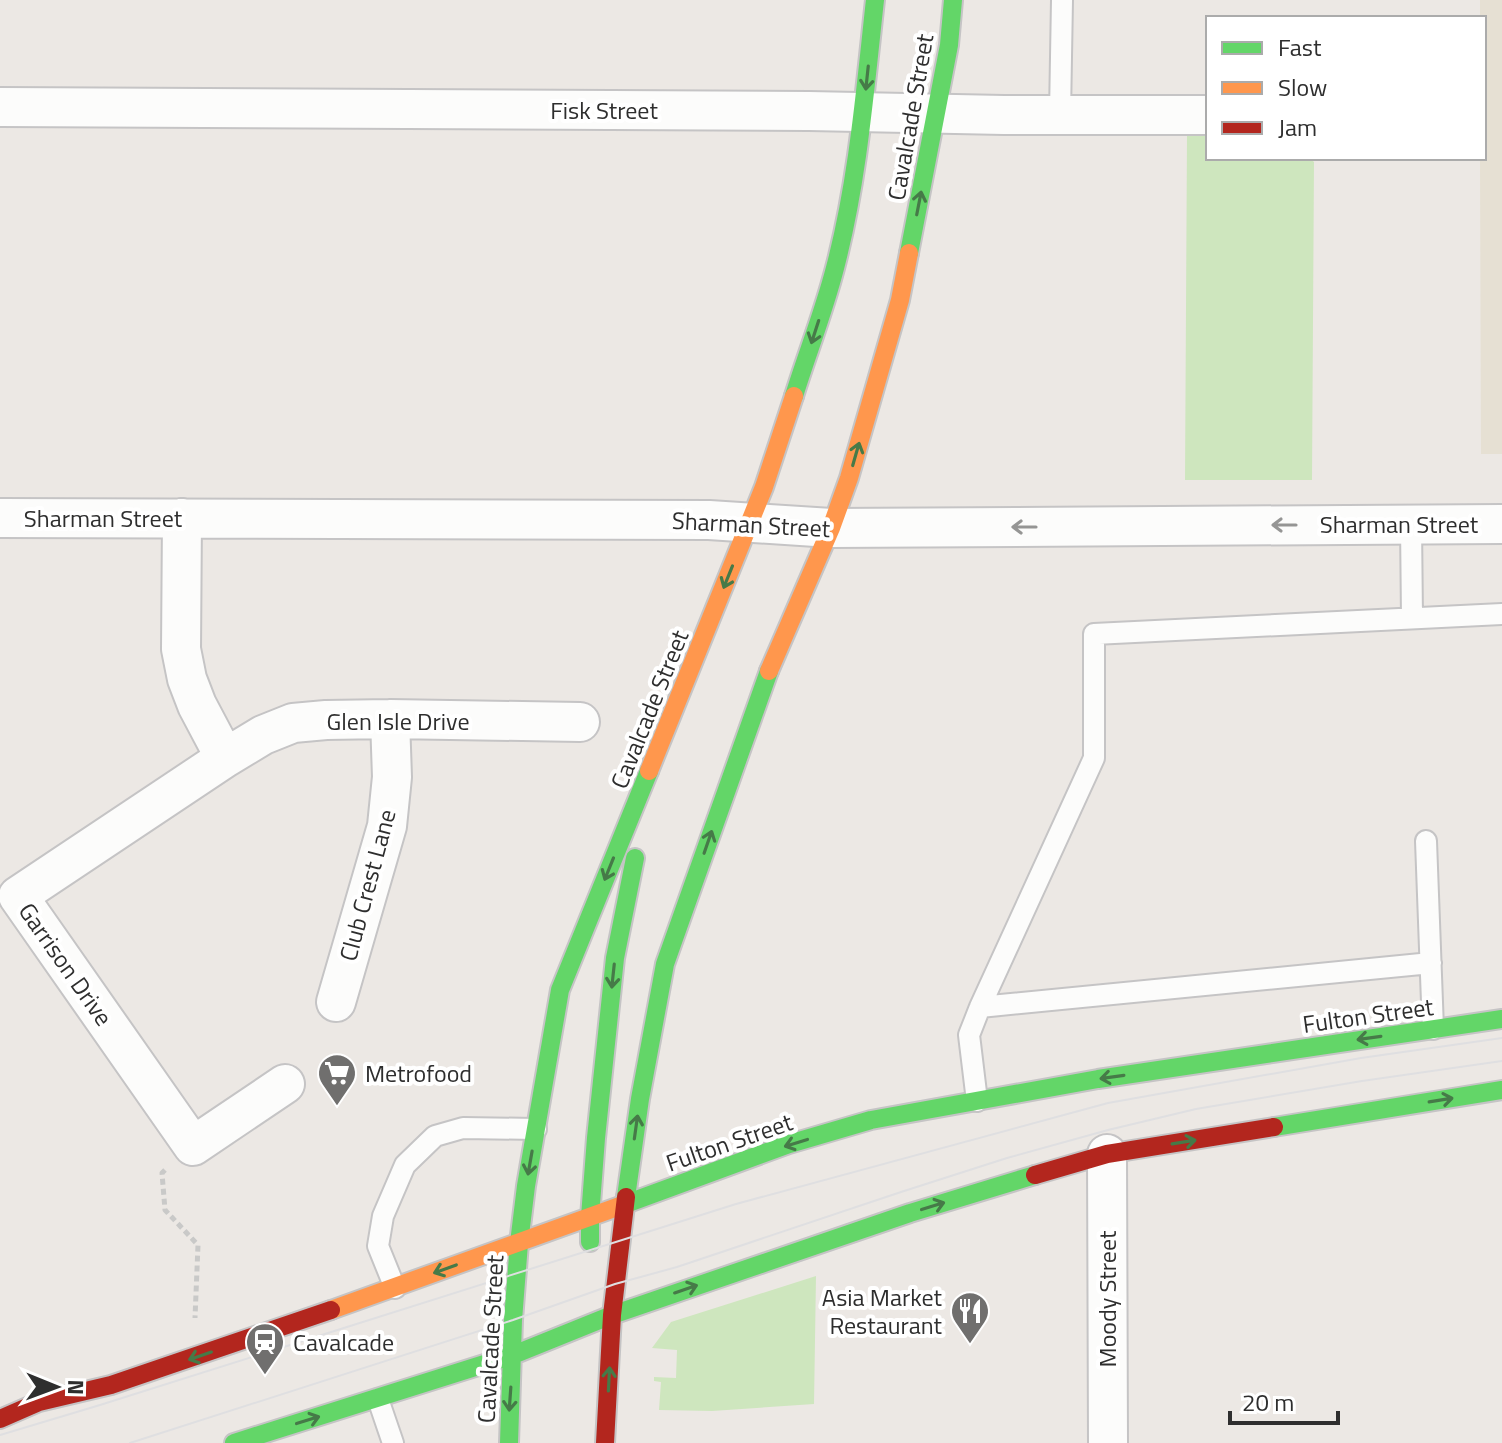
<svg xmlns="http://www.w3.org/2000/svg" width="1502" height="1443" font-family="'Titillium Web',sans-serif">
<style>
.education{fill:#e6e0d3}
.green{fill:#cee6be}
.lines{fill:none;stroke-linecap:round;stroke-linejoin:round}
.lane-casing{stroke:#c5c4c5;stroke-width:24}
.street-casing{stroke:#c5c4c5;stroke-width:42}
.fast-casing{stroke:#c5c4c5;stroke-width:22}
.slow-casing{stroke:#c5c4c5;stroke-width:22}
.jam-casing{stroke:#c5c4c5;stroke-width:22}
.path{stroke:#c9c9c8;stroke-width:5;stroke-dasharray:6 4;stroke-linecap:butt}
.lane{stroke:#fcfcfb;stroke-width:20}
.street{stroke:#fcfcfb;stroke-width:38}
.fast{stroke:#63d668;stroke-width:18}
.slow{stroke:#ff974d;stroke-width:18}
.jam{stroke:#b3261e;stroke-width:18}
.tram{stroke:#dfdfe1;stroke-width:2}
.oneway{stroke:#467a48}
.oneway2{stroke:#959594}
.labels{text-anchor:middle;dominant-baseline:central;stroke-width:8;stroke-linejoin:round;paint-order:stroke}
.street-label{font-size:24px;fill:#2e2e2e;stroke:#fff}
.poi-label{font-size:24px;fill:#2e2e2e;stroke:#fff;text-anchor:start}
</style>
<rect width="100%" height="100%" fill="#ece8e4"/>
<path class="education" d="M 1480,0 L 1502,0 L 1502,454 L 1481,454 L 1480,158 L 1484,158 L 1484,18 L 1480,18 Z"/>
<path class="green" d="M 1187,135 L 1208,135 L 1208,158 L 1309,158 L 1314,162 L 1312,480 L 1185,480 Z
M 816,1276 L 814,1404 L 712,1411 L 659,1410 L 661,1382 L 654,1381 L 654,1377 L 676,1378 L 677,1350 L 652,1348 L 671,1322 Z"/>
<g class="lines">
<defs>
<path id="lane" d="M 1060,114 L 1062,0
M 1411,524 L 1412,618
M 1426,841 L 1433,1029
M 980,1007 L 1431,963
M 977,1101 L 969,1035 L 980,1007 L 1094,758 L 1094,634 L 1502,614
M 395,1288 L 378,1246 L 383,1216 L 405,1165 L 435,1136 L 463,1128 L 536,1129
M 378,1399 L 393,1443"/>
<path id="street" d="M 0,107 L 809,111 L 1004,115 L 1208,115
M 0,518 L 709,520 L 831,528 L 1502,524
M 182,518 L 181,649 L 187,679 L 197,705 L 225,758
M 336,1002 L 387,826 L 392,777 L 390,719
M 285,1084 L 193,1146 L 18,896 L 225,758 L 263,735 L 293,723 L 326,720 L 390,719 L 580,722
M 1107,1154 L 1108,1443"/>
<path id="fast" d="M 909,253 L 949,45 L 953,0
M 794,396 C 807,354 824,311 835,268 C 858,180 865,90 875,0
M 1274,1127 L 1502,1090
M 626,1197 L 640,1099 L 665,964 L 769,671
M 620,1206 L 789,1144 L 871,1120 L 1098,1079 L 1502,1019
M 590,1242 L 590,1217 L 596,1138 L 615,958 L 635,858
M 234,1443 L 513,1355 L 612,1315 L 910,1213 L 1035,1175
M 509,1443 L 513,1320 L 519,1243 L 526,1186 L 560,990 L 649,771"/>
<path id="slow" d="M 769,671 L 831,528 L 849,478 L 900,300 L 909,253
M 649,771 L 764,487 L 794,396
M 331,1310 L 620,1206"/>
<path id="jam" d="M 1035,1175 L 1107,1154 L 1274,1127
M 0,1419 L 39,1402 L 111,1385 L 331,1310
M 605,1443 L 612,1315 L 626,1197"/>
</defs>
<use href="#lane" class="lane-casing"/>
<use href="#street" class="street-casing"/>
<use href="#fast" class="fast-casing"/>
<use href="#slow" class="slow-casing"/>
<use href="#jam" class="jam-casing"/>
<path class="path" d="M 165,1170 L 162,1173 L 165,1210 L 198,1245 L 195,1318"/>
<use href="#lane" class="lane"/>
<use href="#street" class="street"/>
<use href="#fast" class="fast"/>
<use href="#slow" class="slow"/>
<use href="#jam" class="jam"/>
<path class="tram" d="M 0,1435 L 100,1405 L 736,1204 L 1108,1103 L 1361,1058 L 1502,1038
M 130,1443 L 513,1320 L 615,1284 L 677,1267 L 901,1192 L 1007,1158 L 1108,1130 L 1196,1109 L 1362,1081 L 1502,1061"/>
</g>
<defs><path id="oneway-shaft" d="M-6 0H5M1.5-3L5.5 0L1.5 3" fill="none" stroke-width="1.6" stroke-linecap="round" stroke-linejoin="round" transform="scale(2)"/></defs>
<g class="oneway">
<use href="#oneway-shaft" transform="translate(867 78) rotate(96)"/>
<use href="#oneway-shaft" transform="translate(919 203) rotate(-79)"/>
<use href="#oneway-shaft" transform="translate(815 332) rotate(108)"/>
<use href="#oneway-shaft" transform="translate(856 454) rotate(-74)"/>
<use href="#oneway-shaft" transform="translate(728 577) rotate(112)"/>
<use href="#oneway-shaft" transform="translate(708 842) rotate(-71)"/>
<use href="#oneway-shaft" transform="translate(609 869) rotate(112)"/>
<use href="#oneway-shaft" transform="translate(613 976) rotate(96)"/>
<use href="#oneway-shaft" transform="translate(1369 1038) rotate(172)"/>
<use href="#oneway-shaft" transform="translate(1112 1077) rotate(172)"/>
<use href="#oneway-shaft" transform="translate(1441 1100) rotate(-9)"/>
<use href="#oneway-shaft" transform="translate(636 1127) rotate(-82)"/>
<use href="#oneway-shaft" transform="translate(1184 1142) rotate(-9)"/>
<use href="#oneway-shaft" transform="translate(796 1143) rotate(163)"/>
<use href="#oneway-shaft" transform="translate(530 1163) rotate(100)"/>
<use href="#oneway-shaft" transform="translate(933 1206) rotate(-17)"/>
<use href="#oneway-shaft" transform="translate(445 1269) rotate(160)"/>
<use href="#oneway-shaft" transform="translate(686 1289) rotate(-19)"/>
<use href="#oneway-shaft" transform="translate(200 1356) rotate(161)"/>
<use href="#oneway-shaft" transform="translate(609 1379) rotate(-87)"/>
<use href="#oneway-shaft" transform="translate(510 1399) rotate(94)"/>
<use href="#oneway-shaft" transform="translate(308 1420) rotate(-17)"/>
</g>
<g class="oneway2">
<use href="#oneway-shaft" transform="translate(1284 525) rotate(180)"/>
<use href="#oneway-shaft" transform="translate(1024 527) rotate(180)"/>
</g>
<defs>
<symbol id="supermarket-pin" viewBox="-11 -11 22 30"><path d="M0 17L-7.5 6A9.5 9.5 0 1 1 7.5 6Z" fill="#706f6e" stroke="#fff"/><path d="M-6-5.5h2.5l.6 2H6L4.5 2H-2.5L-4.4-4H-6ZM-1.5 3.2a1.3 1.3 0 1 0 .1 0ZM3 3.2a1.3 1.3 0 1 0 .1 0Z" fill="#fff"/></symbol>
<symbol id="restaurant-pin" viewBox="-11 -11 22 30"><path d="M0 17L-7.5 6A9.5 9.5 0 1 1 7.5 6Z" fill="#706f6e" stroke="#fff"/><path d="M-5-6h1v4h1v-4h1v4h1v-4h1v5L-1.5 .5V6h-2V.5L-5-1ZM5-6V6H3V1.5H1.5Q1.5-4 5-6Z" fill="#fff"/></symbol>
<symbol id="station-pin" viewBox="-11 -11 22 30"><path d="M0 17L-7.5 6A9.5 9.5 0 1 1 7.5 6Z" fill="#706f6e" stroke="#fff"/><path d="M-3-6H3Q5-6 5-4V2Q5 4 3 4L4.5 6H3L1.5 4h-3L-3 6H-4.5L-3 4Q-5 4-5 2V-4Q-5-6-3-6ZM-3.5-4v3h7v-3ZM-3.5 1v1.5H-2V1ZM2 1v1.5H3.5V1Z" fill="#fff"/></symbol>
</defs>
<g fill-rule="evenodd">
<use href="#supermarket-pin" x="315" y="1051" width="44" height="60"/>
<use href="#restaurant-pin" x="948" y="1289" width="44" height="60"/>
<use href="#station-pin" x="243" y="1320" width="44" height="60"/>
</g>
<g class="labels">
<g class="street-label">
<text x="604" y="110">Fisk Street</text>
<text transform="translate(910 117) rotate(-80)">Cavalcade Street</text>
<text x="103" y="518">Sharman Street</text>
<text transform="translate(751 524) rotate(3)">Sharman Street</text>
<text x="1399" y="524">Sharman Street</text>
<text transform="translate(649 709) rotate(-68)">Cavalcade Street</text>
<text x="398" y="721">Glen Isle Drive</text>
<text transform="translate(367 885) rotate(-75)">Club Crest Lane</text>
<text transform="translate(66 964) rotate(55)">Garrison Drive</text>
<text transform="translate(1368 1015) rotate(-8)">Fulton Street</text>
<text transform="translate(729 1142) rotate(-19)">Fulton Street</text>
<text transform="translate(1107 1299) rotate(-90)">Moody Street</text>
<text transform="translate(490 1339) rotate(-87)">Cavalcade Street</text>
</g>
<g class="poi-label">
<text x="365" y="1073">Metrofood</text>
<text x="942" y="1297" text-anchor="end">Asia Market<tspan x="942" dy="28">Restaurant</tspan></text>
<text x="293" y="1342">Cavalcade</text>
</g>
</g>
<rect x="1206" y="16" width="280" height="144" fill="#ffffff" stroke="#ababab" stroke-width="2"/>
<rect x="1222" y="42" width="40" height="12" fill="#63d668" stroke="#ababab" stroke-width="2"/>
<text x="1278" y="56" font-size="24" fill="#2e2e2e">Fast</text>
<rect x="1222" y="82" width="40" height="12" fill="#ff974d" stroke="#ababab" stroke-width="2"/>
<text x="1278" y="96" font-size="24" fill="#2e2e2e">Slow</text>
<rect x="1222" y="122" width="40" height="12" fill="#b3261e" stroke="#ababab" stroke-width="2"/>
<text x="1278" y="136" font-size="24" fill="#2e2e2e">Jam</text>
<g transform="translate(56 1387) rotate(91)" stroke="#ffffff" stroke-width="6" paint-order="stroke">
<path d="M0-6L14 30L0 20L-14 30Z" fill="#2e2e2e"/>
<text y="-12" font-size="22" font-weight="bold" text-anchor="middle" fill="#2e2e2e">N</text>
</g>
<path d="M1230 1411v12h108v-12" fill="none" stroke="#2e2e2e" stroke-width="4"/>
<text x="1242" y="1411" font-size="24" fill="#2e2e2e" stroke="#ffffff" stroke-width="6" paint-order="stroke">20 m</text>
</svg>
